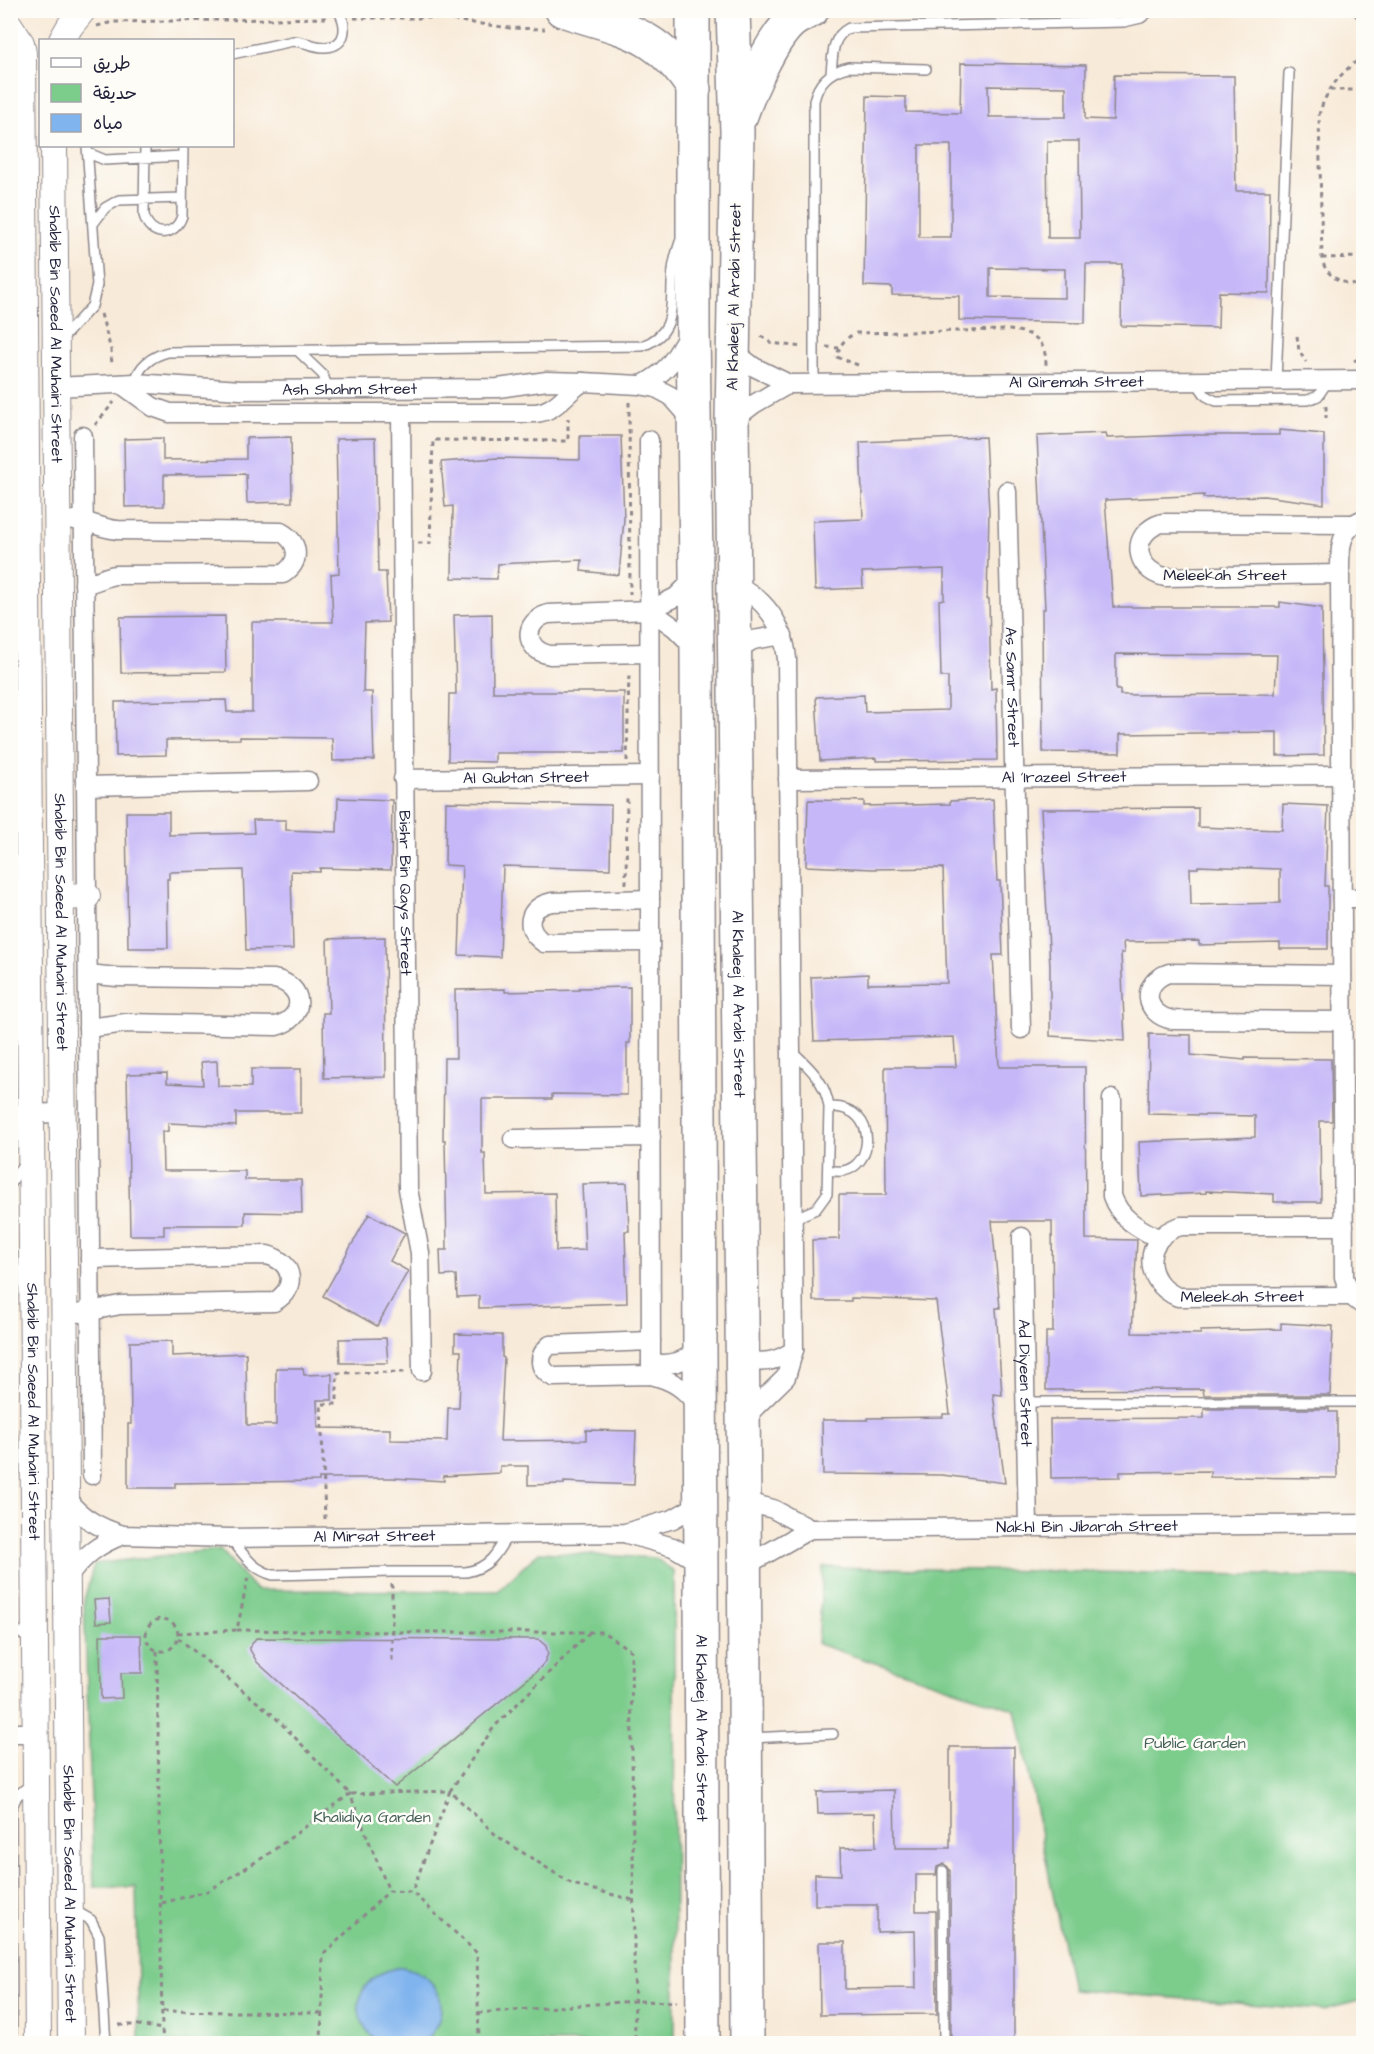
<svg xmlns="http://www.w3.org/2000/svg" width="1374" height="2054" font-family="'Architects Daughter','Playpen Sans Arabic',sans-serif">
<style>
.green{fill:#7ccc8c;stroke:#4f7764;stroke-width:1.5}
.water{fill:#80b4ee;stroke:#516b94;stroke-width:1.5}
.building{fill:#c6b8f8;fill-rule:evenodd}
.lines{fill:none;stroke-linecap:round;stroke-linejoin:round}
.lane-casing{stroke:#8d868a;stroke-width:12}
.street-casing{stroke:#8d868a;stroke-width:21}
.secondary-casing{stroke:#8d868a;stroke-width:28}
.highway-casing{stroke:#8d868a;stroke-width:36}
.path{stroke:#8d868a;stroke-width:3;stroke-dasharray:4.5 4.5;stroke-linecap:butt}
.lane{stroke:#fff;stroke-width:9}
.street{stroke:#fff;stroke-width:18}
.secondary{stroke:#fff;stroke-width:26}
.highway{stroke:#fff;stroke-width:33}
.labels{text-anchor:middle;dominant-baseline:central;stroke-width:5;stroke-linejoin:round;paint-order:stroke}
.street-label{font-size:16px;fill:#22223b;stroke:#fdfcf7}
.park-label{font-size:16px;fill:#425e57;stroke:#fdfcf7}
</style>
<rect width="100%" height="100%" fill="#fdfcf7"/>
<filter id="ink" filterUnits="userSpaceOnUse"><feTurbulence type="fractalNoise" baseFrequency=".0167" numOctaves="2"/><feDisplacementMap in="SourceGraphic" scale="12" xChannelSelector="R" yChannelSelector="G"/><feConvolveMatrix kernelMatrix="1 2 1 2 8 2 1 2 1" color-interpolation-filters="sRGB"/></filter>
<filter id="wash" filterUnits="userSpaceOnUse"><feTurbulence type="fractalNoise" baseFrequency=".008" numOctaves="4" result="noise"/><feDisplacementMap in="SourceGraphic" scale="24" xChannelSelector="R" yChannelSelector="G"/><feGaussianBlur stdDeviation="1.35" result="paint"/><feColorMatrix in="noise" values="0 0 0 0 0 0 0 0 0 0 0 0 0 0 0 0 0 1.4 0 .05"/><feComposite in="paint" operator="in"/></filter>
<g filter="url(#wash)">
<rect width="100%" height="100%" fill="#f8ead8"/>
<path class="green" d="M 220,1549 L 256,1590 L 498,1591 L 539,1552 L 655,1558 L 674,1571 L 675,2043 L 139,2043 L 136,1887 L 94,1887 L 84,1600 L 94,1564 Z
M 823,1567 L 1363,1577 L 1363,2000 L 1323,2010 L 1072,1990 L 1016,1710 L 818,1644 Z"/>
<path class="water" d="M 403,1967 C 444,1977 453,2014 424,2043 L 379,2043 C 343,2014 358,1972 403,1967 Z"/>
<g id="blocks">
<path class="building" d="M 961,63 L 1086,65 L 1085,119 L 1113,120 L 1114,75 L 1234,76 L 1236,191 L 1270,191 L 1269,293 L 1219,292 L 1218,328 L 1121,326 L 1122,264 L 1086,264 L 1085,323 L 959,320 L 959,296 L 892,295 L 892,287 L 864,286 L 867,96 L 906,97 L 906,112 L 960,113 ZM 988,86 L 1066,87 L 1066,117 L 989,117 ZM 1047,141 L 1079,141 L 1080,238 L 1048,238 ZM 919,145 L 951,145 L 951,237 L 919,237 ZM 990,268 L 1065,269 L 1065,298 L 990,297 Z
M 1279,430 L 1324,434 L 1324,504 L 1264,496 L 1203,498 L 1204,495 L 1105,500 L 1113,607 L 1280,607 L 1280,602 L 1322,608 L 1324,755 L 1277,756 L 1277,732 L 1120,734 L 1120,753 L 1043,752 L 1042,609 L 1045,609 L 1037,436 L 1106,433 L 1107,438 L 1189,435 L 1279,435 ZM 1116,654 L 1277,655 L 1275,694 L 1120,695 L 1120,690 L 1116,690 Z
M 580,436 L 621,436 L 624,519 L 619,575 L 581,571 L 582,560 L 498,564 L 497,579 L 452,578 L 453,506 L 445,507 L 441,462 L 498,458 L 580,460 Z
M 291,437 L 292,502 L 247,503 L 246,474 L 164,475 L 164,506 L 125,507 L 124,439 L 163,438 L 163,460 L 246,459 L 246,438 Z
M 985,437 L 989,512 L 987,599 L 989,599 L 991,689 L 996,688 L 997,760 L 876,761 L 876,758 L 820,761 L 816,697 L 864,695 L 865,712 L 948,710 L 948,677 L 941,677 L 939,600 L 944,599 L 944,569 L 862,572 L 863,588 L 815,590 L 813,521 L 863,519 L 860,442 Z
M 375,438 L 378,572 L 386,572 L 388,622 L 365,623 L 363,692 L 372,692 L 374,760 L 333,761 L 332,738 L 240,737 L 240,739 L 166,740 L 166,755 L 116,756 L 115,702 L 226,700 L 227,712 L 252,712 L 252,622 L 333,622 L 331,574 L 339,573 L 336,439 Z
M 492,614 L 493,692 L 624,692 L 624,753 L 495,753 L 495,762 L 448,761 L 449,694 L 456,694 L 454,615 Z
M 225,616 L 226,672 L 121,673 L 120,617 Z
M 338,798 L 392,800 L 391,870 L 320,868 L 320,872 L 291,871 L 293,949 L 246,950 L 243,870 L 169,872 L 169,879 L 167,879 L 168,948 L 128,948 L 126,812 L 169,812 L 169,835 L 254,833 L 253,820 L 286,820 L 286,830 L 337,832 Z
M 993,799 L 997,881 L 1000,881 L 1003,955 L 993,955 L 999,1067 L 1085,1067 L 1086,1239 L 1137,1240 L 1132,1333 L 1201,1334 L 1201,1331 L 1281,1329 L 1281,1323 L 1333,1326 L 1330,1395 L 1204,1395 L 1203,1389 L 1046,1390 L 1046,1332 L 1053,1332 L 1052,1221 L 992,1221 L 1000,1308 L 996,1308 L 1002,1395 L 993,1394 L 1005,1483 L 942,1475 L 823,1474 L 822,1420 L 868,1420 L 868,1418 L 943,1417 L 943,1414 L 950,1414 L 936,1301 L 851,1298 L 851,1301 L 813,1301 L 812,1240 L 839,1239 L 839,1195 L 886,1195 L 885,1067 L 956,1067 L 954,1037 L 814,1041 L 811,977 L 868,974 L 868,984 L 947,983 L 943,868 L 873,869 L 806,866 L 808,800 L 864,801 L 864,806 L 950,804 L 950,801 Z
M 446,802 L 611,805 L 610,869 L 503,866 L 500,957 L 459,955 L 462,866 L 445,865 Z
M 1283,804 L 1328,806 L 1325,886 L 1328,886 L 1328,949 L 1280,949 L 1280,943 L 1199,945 L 1199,941 L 1123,942 L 1124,953 L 1121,953 L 1125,1041 L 1050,1036 L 1050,966 L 1041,809 L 1198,808 L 1198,827 L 1282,830 ZM 1198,866 L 1280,869 L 1280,903 L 1191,905 L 1190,868 L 1198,868 Z
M 385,937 L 386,1077 L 324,1078 L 323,1013 L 329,1013 L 327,939 Z
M 630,987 L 630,1043 L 627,1043 L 627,1095 L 552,1094 L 552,1099 L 482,1099 L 482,1153 L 485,1153 L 486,1194 L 555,1193 L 556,1251 L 585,1250 L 582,1184 L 627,1183 L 629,1231 L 625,1231 L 627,1303 L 479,1308 L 479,1296 L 457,1297 L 456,1275 L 441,1276 L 440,1250 L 447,1250 L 445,1140 L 443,1140 L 444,1058 L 456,1058 L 455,990 L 505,989 L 505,992 L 579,990 L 579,988 Z
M 1149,1034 L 1191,1035 L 1191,1055 L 1245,1060 L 1245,1058 L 1331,1059 L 1332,1121 L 1320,1121 L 1321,1202 L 1274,1202 L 1274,1194 L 1206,1191 L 1206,1193 L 1141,1196 L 1139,1142 L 1255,1137 L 1255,1116 L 1148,1114 Z
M 217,1061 L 218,1086 L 251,1087 L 251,1069 L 301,1069 L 301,1113 L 236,1113 L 236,1126 L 168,1123 L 168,1131 L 162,1132 L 163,1171 L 245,1171 L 245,1180 L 301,1180 L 302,1213 L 245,1212 L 245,1225 L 164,1225 L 164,1235 L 130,1235 L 127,1074 L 167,1073 L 167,1083 L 203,1085 L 201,1062 Z
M 369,1214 L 405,1233 L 390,1261 L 408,1271 L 377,1326 L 323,1296 Z
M 455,1334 L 502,1335 L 502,1357 L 504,1358 L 500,1441 L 586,1440 L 586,1430 L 636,1431 L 634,1485 L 564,1482 L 564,1484 L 528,1485 L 528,1466 L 500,1466 L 500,1473 L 443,1476 L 444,1481 L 393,1478 L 319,1478 L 319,1481 L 175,1483 L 175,1488 L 128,1488 L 128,1424 L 131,1424 L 130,1342 L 172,1341 L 172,1356 L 246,1353 L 247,1425 L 276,1425 L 276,1368 L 303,1368 L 304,1375 L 332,1374 L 332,1400 L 317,1400 L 318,1428 L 390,1429 L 390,1440 L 447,1441 L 448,1408 L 459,1408 L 461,1351 L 455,1351 Z
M 386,1338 L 388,1363 L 340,1363 L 339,1339 Z
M 1204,1409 L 1329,1409 L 1329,1412 L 1337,1412 L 1337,1478 L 1210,1477 L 1210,1471 L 1120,1472 L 1120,1477 L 1051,1478 L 1050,1419 L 1204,1418 Z
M 109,1599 L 111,1622 L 96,1623 L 94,1600 Z
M 100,1635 L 141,1635 L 142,1673 L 121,1673 L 122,1698 L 101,1699 Z
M 256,1638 L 538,1639 L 546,1646 L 548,1654 L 544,1663 L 537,1671 L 395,1787 L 257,1662 L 249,1648 Z
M 950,1747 L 1014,1747 L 1014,2043 L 951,2043 L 950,1871 L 948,1867 L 944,1864 L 937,1867 L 936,1875 L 916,1875 L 916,1911 L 936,1911 L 937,2014 L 820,2015 L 819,1942 L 845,1942 L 845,1989 L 916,1988 L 915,1931 L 877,1932 L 877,1905 L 815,1905 L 815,1874 L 841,1875 L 840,1848 L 876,1847 L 875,1813 L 818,1814 L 817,1792 L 894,1790 L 895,1848 L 950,1848 Z"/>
</g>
</g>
<g filter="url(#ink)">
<use href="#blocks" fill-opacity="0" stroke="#8d868a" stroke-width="1.5"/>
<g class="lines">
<defs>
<path id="lane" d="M 232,54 L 293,41 C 304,41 316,48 326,47 C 348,46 347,24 338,10
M 831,73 C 833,56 831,37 849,28 L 1124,22 L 1141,18 L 1151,10
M 145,146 L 144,215 C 150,238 175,238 182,216 L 183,146
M 88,153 L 105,160 L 183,156
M 93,224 L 105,208 L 119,200 L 182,198
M 60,341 L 92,306 L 97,285 L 87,146
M 298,351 L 323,375 L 328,389
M 1276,381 L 1289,73
M 1196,382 L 1206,396 L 1216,401 L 1308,400 L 1318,396 L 1328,381
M 135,383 C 138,366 152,356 168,352 L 642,346 C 680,332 669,302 673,270 C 674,260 677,251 680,242
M 814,384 L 814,101 C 818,82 829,72 848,67 L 926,69
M 792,1051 C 810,1068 825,1081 829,1107 L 827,1194 L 816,1209 L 793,1219
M 829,1170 C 875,1182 883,1104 829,1107
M 10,1184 L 25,1162
M 1025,1402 L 1364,1402
M 231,1539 C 245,1556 252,1569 273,1575 L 391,1572 L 466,1572 C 489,1568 497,1554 508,1534
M 10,1625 L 32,1642
M 752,1738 L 833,1734
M 943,1871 L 944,2044
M 72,1909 L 91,1920 L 99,1936 L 106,2044
M 12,2044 L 11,1809 L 17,1796 L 32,1783"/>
<g id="street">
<path d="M 1363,10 L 1364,11"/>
<path id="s1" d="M 732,350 L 754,367 L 789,384 L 1364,380"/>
<path d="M 121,384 L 153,407 L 170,413 L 535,413 C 556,412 566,392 583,382"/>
<path d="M 642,385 C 669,371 674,359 689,334"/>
<path id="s2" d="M 56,387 L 135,383 L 241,390 L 498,388 L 547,381 L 583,382 L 639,385 L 656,388 L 671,396 L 693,421"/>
<path id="s3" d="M 401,413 L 408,1189 L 420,1253 L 422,1371"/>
<path d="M 732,421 L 754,404 L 789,384"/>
<path d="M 83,436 L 92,1475"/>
<path d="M 649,440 L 651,1375"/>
<path id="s4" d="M 1007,491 L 1021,1029"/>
<path d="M 1364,519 C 1338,528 1340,551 1340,574 L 1344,1277 L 1351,1296 L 1364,1306"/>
<path d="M 74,520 C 90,521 102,529 118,530 L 281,532 C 300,543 301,562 283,574 L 116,575 C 105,576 96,583 84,584"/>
<path d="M 1340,574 L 1165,577 C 1134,570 1129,533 1162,523 L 1353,524"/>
<path d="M 734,584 C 765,598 784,625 787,659 L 794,1350 L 786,1377 L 743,1419"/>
<path d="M 650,610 L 675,628 L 696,649"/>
<path d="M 736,650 L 753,640 L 783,635"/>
<path d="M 649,653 L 550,655 C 524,650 522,622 548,614 L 650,610 L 676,597 L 696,577"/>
<path id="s5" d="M 403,779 L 650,776"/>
<path id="s6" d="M 788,779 L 1340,775"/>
<path d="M 86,786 L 308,781"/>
<path d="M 1342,898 L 1364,898"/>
<path d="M 650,899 L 552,902 C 527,907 523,929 544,943 L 650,942"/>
<path d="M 10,933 L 30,948"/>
<path d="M 88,974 L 117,977 L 274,979 C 305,985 307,1018 276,1026 L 126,1023 L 88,1028"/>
<path d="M 1342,975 L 1169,973 C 1140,982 1143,1015 1173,1020 L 1343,1021"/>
<path d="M 1112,1099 L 1112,1196 C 1120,1219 1138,1228 1159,1239"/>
<path d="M 10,1114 L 62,1113"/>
<path d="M 513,1139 L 651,1137"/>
<path id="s7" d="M 1344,1226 L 1181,1226 C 1142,1237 1142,1282 1178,1297 L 1351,1296"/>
<path id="s8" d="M 1022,1237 L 1028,1527"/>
<path d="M 81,1313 L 120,1305 L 274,1302 C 298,1288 294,1262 267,1255 L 90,1259"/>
<path d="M 651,1341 L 550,1345 C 537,1356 538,1369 553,1377 L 651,1375 C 672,1380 687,1389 698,1408"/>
<path d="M 742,1358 C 761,1365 777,1362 794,1350"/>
<path d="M 651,1363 C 673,1366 686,1362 700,1346"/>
<path id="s9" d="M 66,1499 C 82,1518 99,1528 123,1535 L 230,1538 L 625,1533 L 673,1519 L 701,1503"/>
<path d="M 744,1501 L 773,1509 L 810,1529"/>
<path d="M 627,1534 L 673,1547 L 700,1563"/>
<path id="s10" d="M 745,1566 L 810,1529 L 1364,1524"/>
<path d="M 67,1579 C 82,1557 98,1544 123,1535"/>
<path d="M 10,1733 L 36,1733"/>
</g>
<g id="secondary">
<path id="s11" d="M 10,26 L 21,43 L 23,53 L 38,2044"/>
<path d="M 62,40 L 70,26 L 83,10"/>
<path id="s12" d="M 54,146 L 71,2044"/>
<path d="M 61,897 L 87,896"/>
</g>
<g id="highway">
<path d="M 562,10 C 623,30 656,30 694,89"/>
<path id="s13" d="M 693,10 L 693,327 L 697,651 L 703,2044"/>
<path id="s14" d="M 733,10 L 737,132 L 732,421 L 744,1501 L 747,2044"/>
<path d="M 741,115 C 750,89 771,40 791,22 C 797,17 804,14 812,10"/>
</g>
</defs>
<use href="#lane" class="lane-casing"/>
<use href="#street" class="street-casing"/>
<use href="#secondary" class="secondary-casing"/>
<use href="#highway" class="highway-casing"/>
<path class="path" d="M 354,18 L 438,18 L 510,28 L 545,29
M 97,26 L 113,22 L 327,18
M 1364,56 C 1342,71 1326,89 1319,115 L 1322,260 C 1328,280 1345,284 1364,286
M 1330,90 L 1364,90
M 1322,258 L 1364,257
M 101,314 L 111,350 L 112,366
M 761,336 L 771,343 L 802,347
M 1297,336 L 1299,351 L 1306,362
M 826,347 L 840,348
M 1354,361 L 1364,356
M 858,365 L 837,357 C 839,345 845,338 856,333 L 1009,330 C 1033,332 1046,339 1046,365
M 629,402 L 630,594
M 1326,406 L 1326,418
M 95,425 L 114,402
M 418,543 L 430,543 L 433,440 L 568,441 L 568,418
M 627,761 L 629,671
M 626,884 L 627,794
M 325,1519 L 321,1404 L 337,1404 L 337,1373 L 406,1372
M 392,1584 L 392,1663
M146 1635a16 16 0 1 1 32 0a16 16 0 1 1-32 0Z
M 237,1630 L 393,1632 L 603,1632 L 631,1651 L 635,2044
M 178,1633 L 237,1630 L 248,1577
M 589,1633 L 494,1727 L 450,1791 L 497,1836 L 572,1884 L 633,1900
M 178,1638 L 273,1715 L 350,1794 L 450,1791 L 412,1892
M 157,1651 L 162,2029
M 162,1903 L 208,1891 L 267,1855 L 350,1794 L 389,1891
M 163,2011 L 320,2013
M 478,2013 L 635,2001 L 677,2002
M 119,2025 L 139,2025 L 162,2029 L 163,2044
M 321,2044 L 323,1955 L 389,1891 L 412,1892 L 477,1953 L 479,2044"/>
<use href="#lane" class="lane"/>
<use href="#street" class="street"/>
<use href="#secondary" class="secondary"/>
<use href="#highway" class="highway"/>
</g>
</g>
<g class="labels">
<g class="street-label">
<text transform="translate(734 297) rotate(-89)">Al Khaleej Al Arabi Street</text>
<text stroke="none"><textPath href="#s12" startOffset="188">Shabib Bin Saeed Al Muhairi Street</textPath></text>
<text stroke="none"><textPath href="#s1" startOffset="354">Al Qiremah Street</textPath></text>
<text stroke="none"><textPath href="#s2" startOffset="294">Ash Shahm Street</textPath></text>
<text x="1225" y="575">Meleekah Street</text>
<text stroke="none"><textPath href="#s4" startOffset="196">As Samr Street</textPath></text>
<text stroke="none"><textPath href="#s6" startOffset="276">Al 'Irazeel Street</textPath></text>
<text stroke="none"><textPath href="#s5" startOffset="123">Al Qubtan Street</textPath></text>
<text stroke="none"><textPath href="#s3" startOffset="480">Bishr Bin Qays Street</textPath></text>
<text stroke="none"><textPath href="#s12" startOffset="776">Shabib Bin Saeed Al Muhairi Street</textPath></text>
<text stroke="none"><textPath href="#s14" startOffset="994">Al Khaleej Al Arabi Street</textPath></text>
<text stroke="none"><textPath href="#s7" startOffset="324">Meleekah Street</textPath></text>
<text stroke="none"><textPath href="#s8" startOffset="146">Ad Diyeen Street</textPath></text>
<text stroke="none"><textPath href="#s11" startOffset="1389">Shabib Bin Saeed Al Muhairi Street</textPath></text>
<text stroke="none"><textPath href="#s10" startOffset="352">Nakhl Bin Jibarah Street</textPath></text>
<text stroke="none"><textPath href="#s9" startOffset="320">Al Mirsat Street</textPath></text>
<text stroke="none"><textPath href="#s13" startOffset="1718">Al Khaleej Al Arabi Street</textPath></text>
<text stroke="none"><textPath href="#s12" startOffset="1748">Shabib Bin Saeed Al Muhairi Street</textPath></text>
</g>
<g class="park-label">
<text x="1195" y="1743">Public Garden</text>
<text x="372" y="1817">Khalidiya Garden</text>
</g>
</g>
<rect width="1374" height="2054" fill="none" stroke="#fdfcf7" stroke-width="36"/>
<rect x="39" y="39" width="195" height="108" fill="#fdfcf7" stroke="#a5a5ac" stroke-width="1.5"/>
<rect x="51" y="58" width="30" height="9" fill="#ffffff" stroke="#a5a5ac" stroke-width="1.5"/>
<text x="93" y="69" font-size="18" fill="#22223b">طريق</text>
<rect x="51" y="84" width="30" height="18" fill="#7ccc8c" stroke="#a5a5ac" stroke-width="1.5"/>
<text x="93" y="99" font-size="18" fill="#22223b">حديقة</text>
<rect x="51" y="114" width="30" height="18" fill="#80b4ee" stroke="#a5a5ac" stroke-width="1.5"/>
<text x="93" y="129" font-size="18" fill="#22223b">مياه</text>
</svg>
